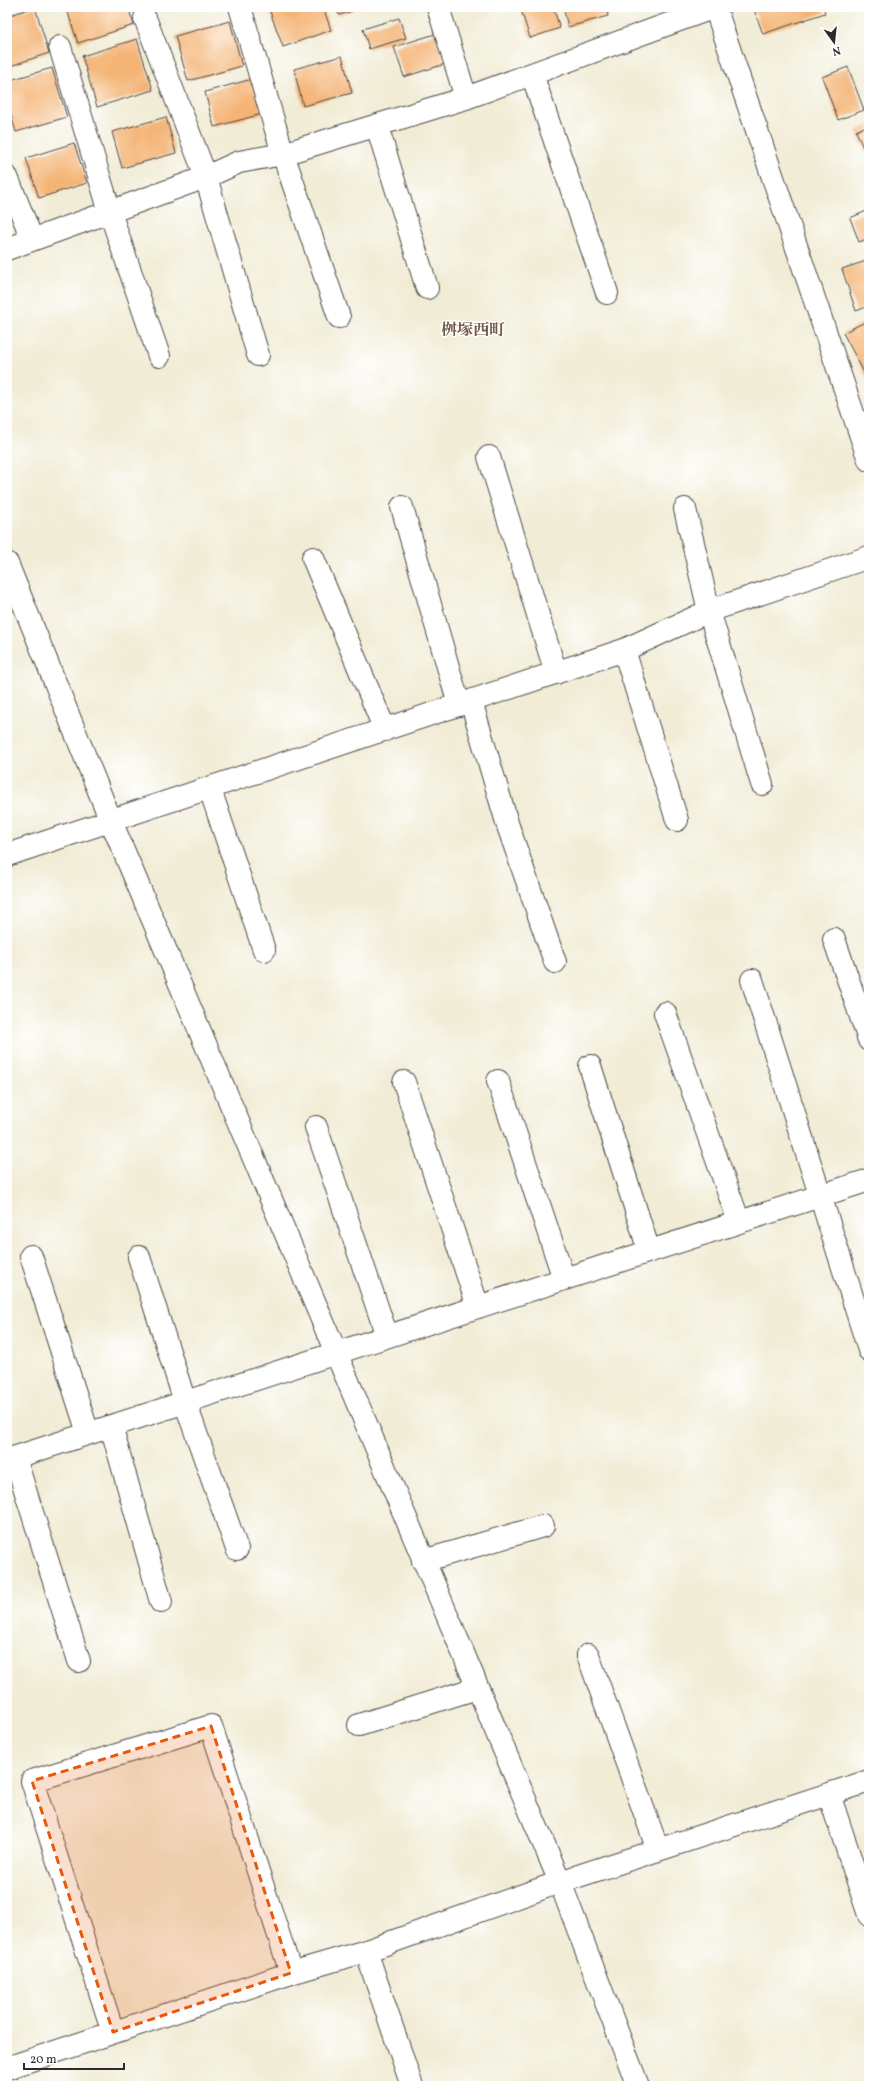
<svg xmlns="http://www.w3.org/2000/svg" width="876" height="2093" font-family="Vollkorn,'Noto Serif JP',serif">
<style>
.building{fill:#f4b475}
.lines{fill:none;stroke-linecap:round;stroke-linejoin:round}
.street-casing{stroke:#494844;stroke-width:24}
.street{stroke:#fff;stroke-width:22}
.marked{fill:#e8590c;fill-opacity:0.2;stroke:#e8590c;stroke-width:3;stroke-dasharray:8 5;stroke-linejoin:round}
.labels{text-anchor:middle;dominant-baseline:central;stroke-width:3;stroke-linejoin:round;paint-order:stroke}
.quarter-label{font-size:16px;font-weight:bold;fill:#715b45;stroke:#fff}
</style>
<rect width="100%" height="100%" fill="#fff"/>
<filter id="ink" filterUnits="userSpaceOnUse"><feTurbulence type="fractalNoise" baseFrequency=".025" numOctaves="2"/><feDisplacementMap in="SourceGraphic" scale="8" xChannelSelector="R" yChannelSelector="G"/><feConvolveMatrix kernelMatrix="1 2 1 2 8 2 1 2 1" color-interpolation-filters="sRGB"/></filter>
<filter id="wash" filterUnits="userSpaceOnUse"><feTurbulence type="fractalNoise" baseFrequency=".012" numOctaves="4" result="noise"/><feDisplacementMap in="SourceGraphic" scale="16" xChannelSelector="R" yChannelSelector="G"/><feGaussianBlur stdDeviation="0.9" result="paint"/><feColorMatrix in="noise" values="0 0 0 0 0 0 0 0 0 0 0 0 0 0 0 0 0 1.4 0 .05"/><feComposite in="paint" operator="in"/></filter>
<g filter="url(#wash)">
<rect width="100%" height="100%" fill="#f1ecd5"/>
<g id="blocks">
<path class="building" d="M 35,7 L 49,53 L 7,67 L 7,16 Z
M 66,7 L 128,7 L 134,25 L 78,43 Z
M 276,7 L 323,7 L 331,30 L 283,47 L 269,9 Z
M 336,7 L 365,7 L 339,15 Z
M 520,7 L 553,7 L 560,28 L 530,38 Z
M 563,7 L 606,7 L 608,16 L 568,27 Z
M 753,7 L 823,7 L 825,13 L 763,34 Z
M 399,18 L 406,38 L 369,49 L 363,29 Z
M 230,21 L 242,66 L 188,81 L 175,36 Z
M 435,34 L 445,64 L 404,77 L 394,47 Z
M 137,39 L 153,90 L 97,107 L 82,56 Z
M 342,56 L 352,93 L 303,106 L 294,69 Z
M 848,67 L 864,110 L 838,120 L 822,77 Z
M 52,68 L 67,117 L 16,132 L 7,101 L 7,81 Z
M 252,79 L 262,114 L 214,127 L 205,92 Z
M 166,117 L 176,153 L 122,168 L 112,132 Z
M 869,125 L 869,162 L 856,131 Z
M 74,143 L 87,183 L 39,198 L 26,158 Z
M 869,210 L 869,238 L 859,242 L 850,218 Z
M 869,260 L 869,306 L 856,311 L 842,269 Z
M 869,320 L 869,377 L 867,378 L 843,333 Z"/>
</g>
</g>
<g filter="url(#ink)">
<use href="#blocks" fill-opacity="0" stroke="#494844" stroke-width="1"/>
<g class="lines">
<defs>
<path id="street" d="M 240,7 L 283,154 L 339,317
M 438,7 L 466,98
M 715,7 L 869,460
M 145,18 L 206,177 L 258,355
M 60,47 L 110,212 L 159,356
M 532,74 L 607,293
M 377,126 L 427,288
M 7,177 L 32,239
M 7,249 L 206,177 L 239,162 L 283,154 L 466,98 L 715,7
M 489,457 L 556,673
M 402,507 L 459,705
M 685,509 L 709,611 L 762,784
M 313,558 L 385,730
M 7,563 L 111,821 L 560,1882 L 638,2086
M 624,650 L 677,820
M 471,701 L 508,826 L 555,962
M 210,789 L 264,950
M 7,855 L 624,650 L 709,611 L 869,557
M 834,939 L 869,1040
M 752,980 L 869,1350
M 665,1013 L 739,1222
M 590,1066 L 649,1251
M 498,1081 L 564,1279
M 404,1082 L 478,1307
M 316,1127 L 387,1336
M 31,1256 L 88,1433
M 139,1257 L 185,1402 L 237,1549
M 111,1426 L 161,1602
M 15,1458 L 79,1661
M 7,1460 L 869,1180
M 423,1561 L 543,1526
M 588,1655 L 658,1850
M 359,1725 L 477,1688
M 829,1794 L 869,1915
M 366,1951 L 412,2086
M 113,2032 L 32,1781 L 211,1726 L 291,1973
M 7,2068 L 291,1973 L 366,1951 L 560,1882 L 869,1781"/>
</defs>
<use href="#street" class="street-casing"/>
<use href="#street" class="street"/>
</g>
</g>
<path class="marked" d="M 211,1726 L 291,1973 L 113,2032 L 32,1781 Z"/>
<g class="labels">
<g class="quarter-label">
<text x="473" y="331">桝塚西町</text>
</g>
</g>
<rect width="876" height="2093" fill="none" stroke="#fff" stroke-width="24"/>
<g transform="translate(834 42) rotate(165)" stroke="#ffffff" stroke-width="3" paint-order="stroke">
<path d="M0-3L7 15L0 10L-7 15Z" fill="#2b2b2b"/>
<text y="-6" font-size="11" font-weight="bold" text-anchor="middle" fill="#2b2b2b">N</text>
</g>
<path d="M24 2063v6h100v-6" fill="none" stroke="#2b2b2b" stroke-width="2"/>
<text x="30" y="2063" font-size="12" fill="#2b2b2b" stroke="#ffffff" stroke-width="3" paint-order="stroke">20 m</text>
</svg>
